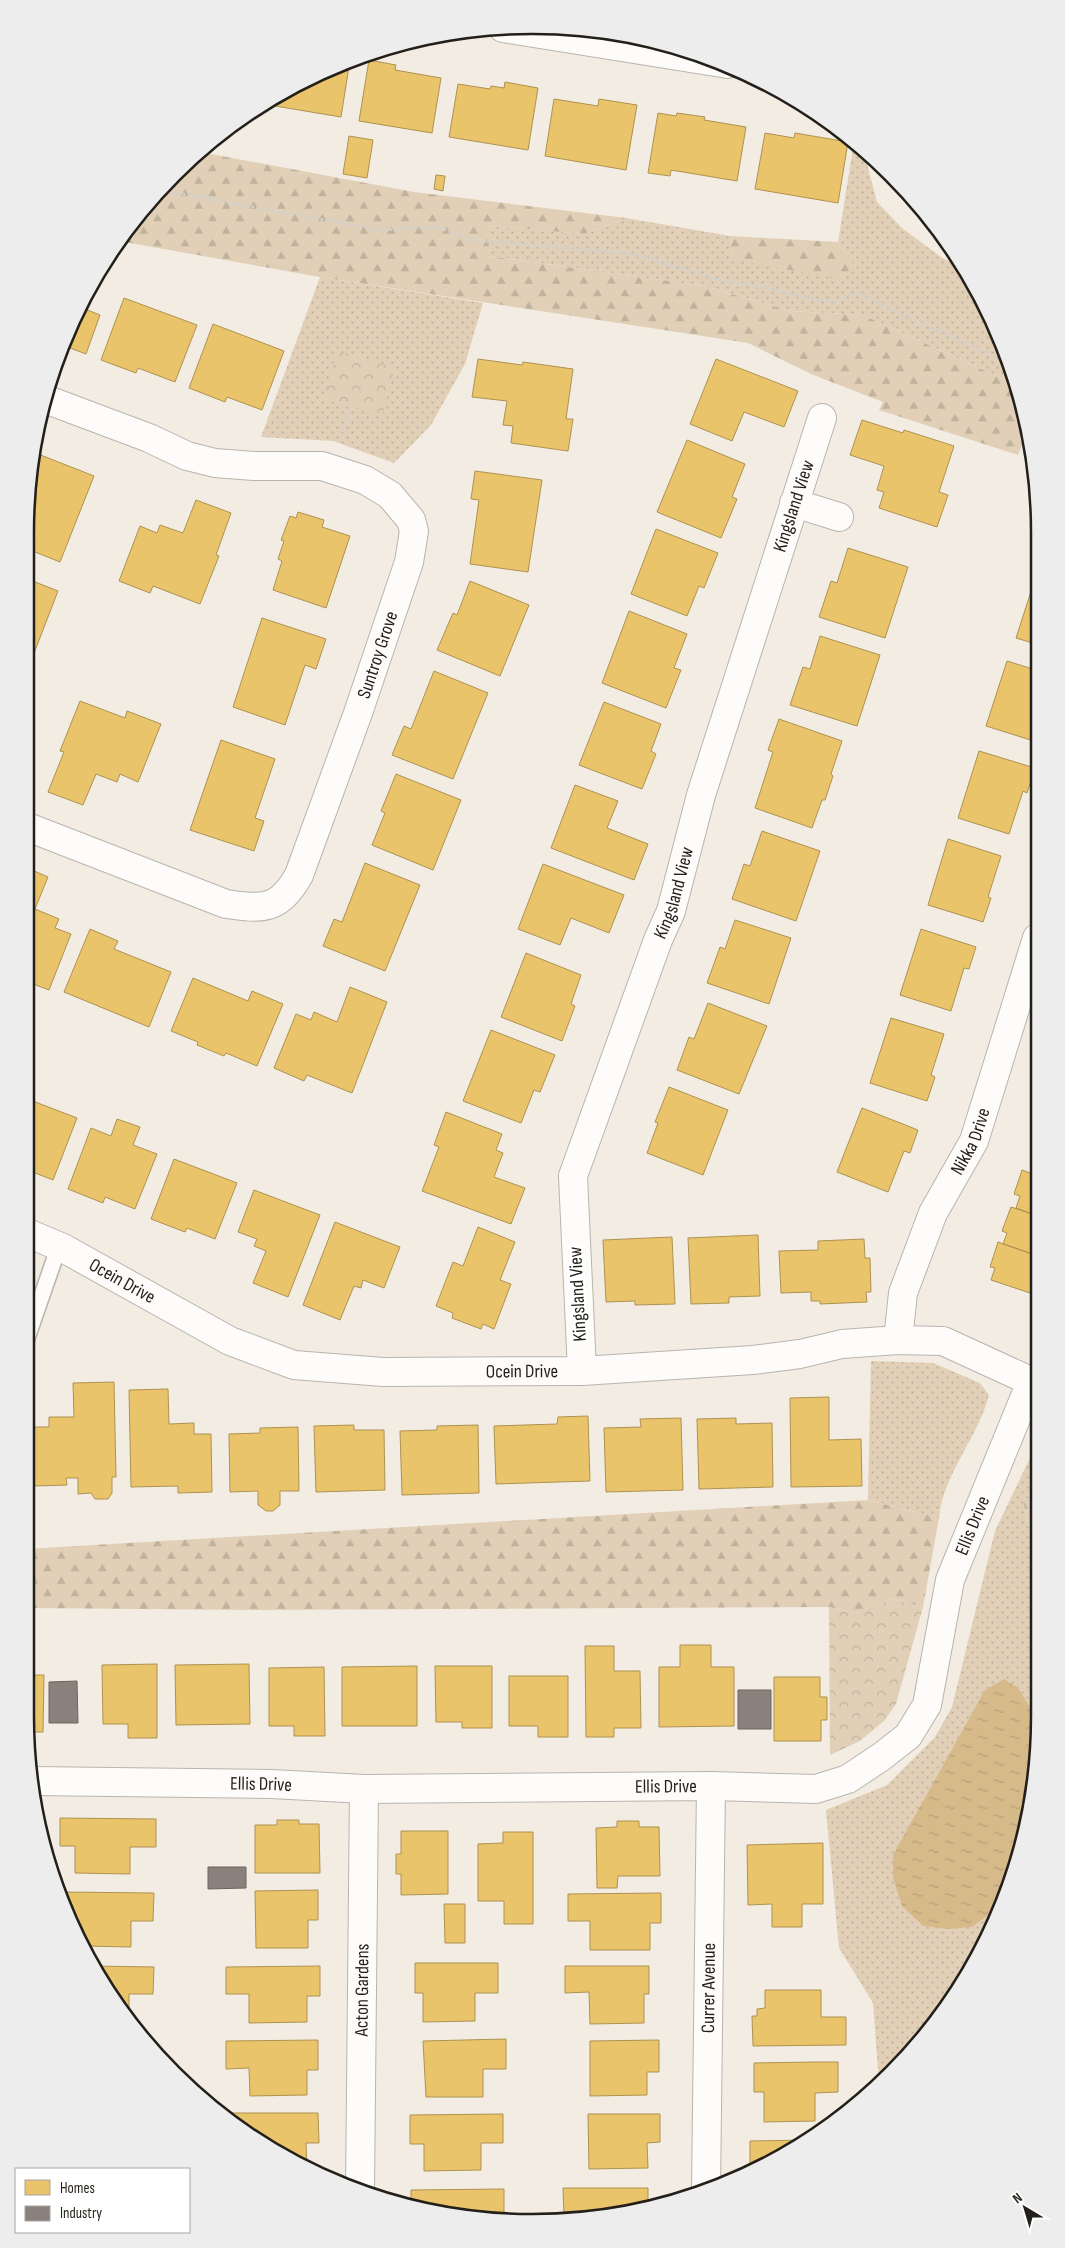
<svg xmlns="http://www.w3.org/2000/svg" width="1065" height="2248" font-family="'Sofia Sans Condensed',sans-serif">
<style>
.grass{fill:url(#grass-dots)}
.forest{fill:url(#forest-firs)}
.park{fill:url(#park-crowns)}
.water{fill:url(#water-ripples)}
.homes{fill:#e9c46a;stroke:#ae9252}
.industry{fill:#8a817c;stroke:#6b645e}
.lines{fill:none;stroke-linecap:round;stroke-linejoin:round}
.lane-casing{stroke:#b9b4ad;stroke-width:18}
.street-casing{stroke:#b9b4ad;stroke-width:30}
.path{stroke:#d3d1ce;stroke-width:3;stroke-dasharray:2.5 2.5;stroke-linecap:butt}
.lane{stroke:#fdfcfb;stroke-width:15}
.street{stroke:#fdfcfb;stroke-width:28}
.labels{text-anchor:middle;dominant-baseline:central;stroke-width:5;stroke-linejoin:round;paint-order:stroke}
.street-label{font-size:19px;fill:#231f19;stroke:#fff}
.rim{fill:none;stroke:#231f19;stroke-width:2.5}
</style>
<defs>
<pattern id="grass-dots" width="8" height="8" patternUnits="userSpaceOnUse" patternTransform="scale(1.25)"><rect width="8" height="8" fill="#e1d0b7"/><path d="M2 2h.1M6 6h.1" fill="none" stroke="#c1b29d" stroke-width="1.8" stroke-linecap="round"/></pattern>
<pattern id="forest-firs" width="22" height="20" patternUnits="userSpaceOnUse" patternTransform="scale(1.25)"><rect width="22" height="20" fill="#e1d0b7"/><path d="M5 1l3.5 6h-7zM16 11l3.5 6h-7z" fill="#c1b29d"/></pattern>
<pattern id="park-crowns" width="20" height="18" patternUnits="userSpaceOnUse" patternTransform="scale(1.25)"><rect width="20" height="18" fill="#e1d0b7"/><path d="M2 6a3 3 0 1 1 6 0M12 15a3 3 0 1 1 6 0" fill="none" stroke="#c1b29d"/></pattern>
<pattern id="water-ripples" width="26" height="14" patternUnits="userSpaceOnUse" patternTransform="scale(1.25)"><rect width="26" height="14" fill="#d7ba8a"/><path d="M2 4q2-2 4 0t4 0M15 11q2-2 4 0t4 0" fill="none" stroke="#b89f76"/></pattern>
</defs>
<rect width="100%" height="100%" fill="#f2ece2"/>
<path class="grass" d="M 854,142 L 864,153 L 877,202 L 902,228 L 941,257 L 961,268 L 1001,338 L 1014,384 L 863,315 L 790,311 L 704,286 L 488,256 L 489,226 L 584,234 L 626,218 L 730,236 L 732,259 L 854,266 L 838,242 Z
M 320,277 L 483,303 L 465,364 L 431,425 L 394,463 L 333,441 L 261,437 Z
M 871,1361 L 933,1363 L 980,1383 L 989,1395 C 978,1438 943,1474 939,1518 L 868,1500 Z
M 1039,1439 L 1039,1496 L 1023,1500 L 1039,1571 L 1040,1716 L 1030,1815 L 1001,1910 L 955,1997 L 914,2050 L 879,2083 L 873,2003 L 839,1948 L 826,1810 L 887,1785 L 935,1737 L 952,1707 L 995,1531 Z"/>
<path class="forest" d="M 200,152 L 414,192 L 626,218 L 584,234 L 490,226 L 488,256 L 704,286 L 790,311 L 863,315 L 1014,384 L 1027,434 L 1018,455 L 879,410 L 883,402 L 811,374 L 748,343 L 320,277 L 119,241 L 174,173 Z
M 730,236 L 838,242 L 855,266 L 837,279 L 732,259 Z
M 1039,1496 L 1039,1571 L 1023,1500 Z
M 868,1500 L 939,1518 L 923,1607 L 892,1599 L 855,1613 L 829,1607 L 253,1610 L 25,1608 L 25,1549 Z"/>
<path class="park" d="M 338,351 L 395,368 L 382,416 L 324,399 Z
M 892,1599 L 923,1607 L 896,1704 L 884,1721 L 860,1741 L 830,1755 L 829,1607 L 855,1613 Z"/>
<path class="water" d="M 1004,1679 L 1018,1688 L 1035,1715 L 1028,1788 L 1017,1858 L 1002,1905 L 972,1927 L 948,1929 L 923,1926 L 902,1906 L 893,1878 L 893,1855 L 985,1690 Z"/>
<path class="homes" d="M 350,60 L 341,117 L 263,104 L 339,64 Z
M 369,60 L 396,65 L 395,70 L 441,78 L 432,133 L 359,121 Z
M 505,82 L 538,88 L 528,150 L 449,137 L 458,84 L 490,89 L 491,86 L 504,88 Z
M 554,99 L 598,106 L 599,99 L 637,105 L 626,170 L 545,156 Z
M 658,113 L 676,116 L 677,113 L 705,117 L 704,120 L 746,127 L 737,181 L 671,170 L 670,176 L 648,173 Z
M 765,133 L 794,138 L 795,133 L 848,142 L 838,203 L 755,189 Z
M 349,136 L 373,140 L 367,178 L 343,174 Z
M 436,175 L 445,176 L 443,191 L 434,189 Z
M 124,298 L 197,325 L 175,382 L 138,368 L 136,373 L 101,360 Z
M 80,307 L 100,315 L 86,354 L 62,345 Z
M 213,324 L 284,351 L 262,410 L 227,397 L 225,402 L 189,388 Z
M 478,359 L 522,365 L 523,362 L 573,369 L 566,419 L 573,419 L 568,451 L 511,443 L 513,426 L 503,425 L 507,401 L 472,397 Z
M 716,359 L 798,391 L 784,427 L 744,412 L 732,441 L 690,424 Z
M 862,420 L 903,433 L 904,430 L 954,446 L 939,492 L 948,495 L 937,527 L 879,508 L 884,492 L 877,490 L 884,466 L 850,455 Z
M 687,440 L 745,464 L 732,497 L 737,499 L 721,538 L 657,512 Z
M 33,452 L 94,476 L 60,562 L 25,548 Z
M 475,471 L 542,480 L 528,572 L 470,564 L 479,500 L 471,499 Z
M 196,500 L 231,513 L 216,555 L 219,556 L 200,604 L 153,586 L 150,593 L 119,581 L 140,526 L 157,533 L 160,525 L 183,533 Z
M 298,512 L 324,520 L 322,527 L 350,536 L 326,608 L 273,590 L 282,561 L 278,559 L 284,541 L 281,540 L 290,516 L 296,518 Z
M 656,529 L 718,553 L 704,588 L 699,586 L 687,616 L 631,594 Z
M 848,548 L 908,567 L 885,638 L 819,617 L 831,581 L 837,583 Z
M 1036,576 L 1036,644 L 1016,638 Z
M 25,578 L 58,591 L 31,661 L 25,659 Z
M 470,581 L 529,605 L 500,676 L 437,650 L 453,613 L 457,615 Z
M 629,611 L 687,634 L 674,668 L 681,670 L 666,708 L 602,683 Z
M 262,618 L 326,639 L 316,669 L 305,665 L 285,725 L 233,707 Z
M 820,636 L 880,655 L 857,726 L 790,705 L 803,667 L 810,669 Z
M 1007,661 L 1036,670 L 1037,742 L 986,726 Z
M 434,671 L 488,693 L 453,779 L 392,755 L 404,726 L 411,729 Z
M 80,701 L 125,718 L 127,711 L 161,724 L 138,782 L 120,774 L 117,782 L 96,774 L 83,805 L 48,792 L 64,752 L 60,751 Z
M 604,702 L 661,724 L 651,751 L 656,754 L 642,789 L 579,765 Z
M 779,719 L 842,741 L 831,774 L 833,776 L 825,800 L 822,800 L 812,828 L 755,808 L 773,752 L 768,750 Z
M 221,740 L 275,759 L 255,818 L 264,821 L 254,851 L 190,830 Z
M 979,751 L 1035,768 L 1027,793 L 1023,791 L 1009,834 L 958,818 Z
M 396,774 L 461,800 L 433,870 L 372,845 L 385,813 L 381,811 Z
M 575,785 L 618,801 L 607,828 L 648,844 L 634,880 L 551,848 Z
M 762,831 L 820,851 L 796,921 L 732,899 L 744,864 L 750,866 Z
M 948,839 L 1001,856 L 988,897 L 991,898 L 983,922 L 928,905 Z
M 365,863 L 420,885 L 385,971 L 323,946 L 334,919 L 342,922 Z
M 543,864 L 624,895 L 609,933 L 571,918 L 560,945 L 518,929 Z
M 25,867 L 48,877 L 35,909 L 59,919 L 55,928 L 71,934 L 49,990 L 25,981 Z
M 735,920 L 791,938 L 769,1004 L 707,983 L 720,947 L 725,949 Z
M 90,929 L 118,941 L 114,949 L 171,972 L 149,1027 L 64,992 Z
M 921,929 L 976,947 L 969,969 L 964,968 L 951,1011 L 900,995 Z
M 526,953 L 581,975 L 571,1004 L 575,1006 L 562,1041 L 501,1017 Z
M 193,978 L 248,1001 L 252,991 L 283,1004 L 257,1066 L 226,1053 L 224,1056 L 197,1045 L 198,1042 L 171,1031 Z
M 350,987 L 387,1002 L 352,1093 L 307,1075 L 304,1081 L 274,1068 L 296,1014 L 311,1020 L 314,1012 L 337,1022 Z
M 708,1003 L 767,1026 L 739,1094 L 677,1070 L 689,1037 L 694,1039 Z
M 891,1018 L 944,1034 L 931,1075 L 935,1077 L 927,1101 L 870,1083 Z
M 491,1030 L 555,1055 L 540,1092 L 534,1090 L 521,1123 L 463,1101 Z
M 669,1087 L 728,1110 L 703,1175 L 647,1153 L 658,1123 L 655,1122 Z
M 25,1098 L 77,1118 L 53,1180 L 25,1169 Z
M 862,1108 L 918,1130 L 910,1153 L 904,1151 L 888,1192 L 837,1172 Z
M 446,1112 L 502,1134 L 496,1150 L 503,1153 L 494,1177 L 525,1188 L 511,1224 L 422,1191 L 439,1147 L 434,1145 Z
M 117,1119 L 140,1127 L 133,1145 L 157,1154 L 135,1209 L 105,1197 L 103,1203 L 68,1189 L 91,1128 L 111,1136 Z
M 1038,1122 L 1038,1140 L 1033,1139 Z
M 174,1159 L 237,1183 L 215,1239 L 187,1228 L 185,1232 L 151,1219 Z
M 1022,1170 L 1038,1176 L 1038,1216 L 1016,1208 L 1020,1196 L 1014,1194 Z
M 254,1190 L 320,1215 L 288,1297 L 253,1283 L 266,1251 L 254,1246 L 257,1239 L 238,1232 Z
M 1011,1207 L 1038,1216 L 1038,1256 L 1003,1244 L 1007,1233 L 1002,1231 Z
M 335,1222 L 400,1247 L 384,1288 L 363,1280 L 361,1288 L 354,1286 L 340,1320 L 303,1305 Z
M 478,1227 L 515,1242 L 500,1280 L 511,1284 L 494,1329 L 483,1324 L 481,1329 L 452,1318 L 453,1313 L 436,1306 L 453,1262 L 463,1266 Z
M 758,1235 L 760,1296 L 729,1297 L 729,1303 L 691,1304 L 688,1238 Z
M 672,1237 L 675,1304 L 635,1305 L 635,1301 L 606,1302 L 603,1240 Z
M 864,1239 L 865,1258 L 870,1258 L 871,1292 L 866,1292 L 867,1302 L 820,1304 L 820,1301 L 811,1301 L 811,1292 L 781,1293 L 779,1251 L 818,1250 L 818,1241 Z
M 998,1242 L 1038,1256 L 1039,1296 L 991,1280 L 995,1268 L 990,1267 Z
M 114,1382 L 116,1477 L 112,1477 L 112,1493 L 108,1499 L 95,1499 L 91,1493 L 78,1494 L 78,1478 L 66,1478 L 67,1485 L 34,1486 L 33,1427 L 49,1427 L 49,1417 L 74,1417 L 73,1383 Z
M 168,1389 L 169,1424 L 194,1423 L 194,1434 L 211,1434 L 212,1492 L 178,1493 L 178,1486 L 131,1487 L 129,1390 Z
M 829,1397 L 829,1440 L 861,1439 L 862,1486 L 791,1487 L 790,1398 Z
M 588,1416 L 590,1481 L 496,1484 L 494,1426 L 557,1424 L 558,1417 Z
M 681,1418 L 683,1490 L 606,1492 L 604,1428 L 641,1427 L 640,1419 Z
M 736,1418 L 736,1424 L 772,1423 L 773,1487 L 699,1489 L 697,1419 Z
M 354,1425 L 354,1430 L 384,1430 L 385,1490 L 316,1492 L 314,1426 Z
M 478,1425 L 479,1493 L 402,1495 L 400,1431 L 437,1430 L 437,1426 Z
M 298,1427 L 299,1491 L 280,1491 L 280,1505 L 273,1511 L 266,1511 L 258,1505 L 258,1491 L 230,1492 L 229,1434 L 260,1433 L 260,1428 Z
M 680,1645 L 711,1645 L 711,1667 L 734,1667 L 734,1726 L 659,1727 L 659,1667 L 680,1667 Z
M 585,1646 L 614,1646 L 614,1671 L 640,1671 L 641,1728 L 614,1728 L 614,1737 L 586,1737 Z
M 157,1664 L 157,1738 L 128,1738 L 128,1724 L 103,1724 L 102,1665 Z
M 249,1664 L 250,1724 L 176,1725 L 175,1665 Z
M 417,1666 L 417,1726 L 342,1726 L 342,1667 Z
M 435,1666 L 492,1666 L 492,1728 L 462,1728 L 462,1722 L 436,1722 Z
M 324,1667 L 325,1736 L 294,1736 L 294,1726 L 269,1726 L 269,1668 Z
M 25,1675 L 44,1675 L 43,1732 L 27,1732 Z
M 509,1676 L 568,1676 L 568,1737 L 538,1737 L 538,1726 L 509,1726 Z
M 774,1677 L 820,1677 L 820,1697 L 827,1697 L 827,1720 L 821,1720 L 821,1741 L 774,1741 Z
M 60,1818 L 156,1819 L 156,1847 L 130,1847 L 130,1874 L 75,1873 L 75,1846 L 60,1846 Z
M 277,1820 L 299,1820 L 299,1824 L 319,1824 L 320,1873 L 255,1873 L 255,1825 L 277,1825 Z
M 617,1821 L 639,1821 L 639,1827 L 659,1827 L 660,1876 L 618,1876 L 617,1888 L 597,1888 L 596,1828 L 617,1827 Z
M 401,1831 L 448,1831 L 448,1894 L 401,1895 L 401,1874 L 396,1874 L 396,1854 L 401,1854 Z
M 503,1832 L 533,1832 L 533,1924 L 504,1924 L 504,1901 L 478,1901 L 478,1844 L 503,1843 Z
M 823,1843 L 823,1904 L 802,1904 L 802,1927 L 772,1927 L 772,1904 L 748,1905 L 747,1845 Z
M 318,1890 L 318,1920 L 308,1920 L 308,1948 L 256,1948 L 255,1891 Z
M 61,1892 L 154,1893 L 153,1921 L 131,1921 L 131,1947 L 83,1946 L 73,1925 L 73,1921 L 71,1921 L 61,1898 Z
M 661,1893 L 661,1923 L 650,1923 L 650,1950 L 590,1950 L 590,1921 L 568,1921 L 568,1894 Z
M 444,1904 L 465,1904 L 465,1943 L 445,1943 Z
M 415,1963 L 498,1963 L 498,1993 L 475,1993 L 475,2021 L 423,2022 L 423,1993 L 415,1993 Z
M 92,1966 L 154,1967 L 153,1994 L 129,1994 L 129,2019 L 126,2019 Z
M 320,1966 L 320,1996 L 307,1996 L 307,2022 L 249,2023 L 249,1994 L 226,1994 L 226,1967 Z
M 565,1966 L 649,1966 L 649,1994 L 644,1994 L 644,2023 L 590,2024 L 589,1992 L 565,1993 Z
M 765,1990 L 821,1990 L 821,2017 L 846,2017 L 846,2045 L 753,2046 L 752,2016 L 757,2016 L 757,2009 L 765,2008 Z
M 144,2039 L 153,2039 L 153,2049 Z
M 506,2039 L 506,2069 L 483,2069 L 483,2097 L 426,2097 L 423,2041 Z
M 318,2040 L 318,2070 L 307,2070 L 307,2095 L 250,2096 L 249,2068 L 226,2069 L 226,2041 Z
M 659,2040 L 659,2072 L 647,2072 L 647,2095 L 590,2096 L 590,2041 Z
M 815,2062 L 838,2062 L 838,2092 L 815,2093 L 815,2121 L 764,2122 L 764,2092 L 754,2092 L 754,2063 Z
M 226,2113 L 318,2113 L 319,2143 L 306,2143 L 307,2169 L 279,2155 L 226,2117 Z
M 503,2114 L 503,2143 L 481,2143 L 481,2170 L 424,2171 L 424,2144 L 410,2144 L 410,2115 Z
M 588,2114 L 660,2114 L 660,2142 L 647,2143 L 648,2168 L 589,2169 Z
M 807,2140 L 760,2169 L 750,2169 L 750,2141 Z
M 563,2188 L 648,2188 L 648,2209 L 598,2219 L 587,2219 L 587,2215 L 564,2215 Z
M 504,2189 L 504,2217 L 481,2217 L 481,2219 L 433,2213 L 411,2206 L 411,2190 Z"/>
<path class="industry" d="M 77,1681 L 78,1723 L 49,1723 L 49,1682 Z
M 738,1690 L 771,1690 L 771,1729 L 738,1729 Z
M 208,1867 L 246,1867 L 246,1888 L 208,1889 Z"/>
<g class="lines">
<defs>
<path id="lane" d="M 25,1344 L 59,1246"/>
<g id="street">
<path d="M 503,28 L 728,64"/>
<path d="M 794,503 L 839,517"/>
<path id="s1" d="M 25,826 L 226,904 C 263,909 279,911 299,875 L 358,713 L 409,562 L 414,531 L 411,520 L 390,495 L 365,480 L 322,466 L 254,466 L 215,463 L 187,456 L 149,438 L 45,399"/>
<path id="s2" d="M 25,1232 L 63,1248 L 230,1341 L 294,1365 L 383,1372 L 582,1371 L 753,1360 L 800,1354 L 842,1344 L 898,1340 L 943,1341 L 1039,1385"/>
<path id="s3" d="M 898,1340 L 903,1293 L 933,1213 L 974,1141 L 1037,938"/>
<path id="s4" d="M 582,1371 L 573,1176 L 658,940 L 671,911 L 701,795 L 822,418"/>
<path id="s5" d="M 31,1781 L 272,1784 L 364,1789 L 711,1786 L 816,1789 L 848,1779 L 881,1757 L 908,1736 L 927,1705 L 950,1580 L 1031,1382"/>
<path id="s6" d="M 706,2190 L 711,1786"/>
<path id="s7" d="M 360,2191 L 364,1789"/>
</g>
</defs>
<use href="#lane" class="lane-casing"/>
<use href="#street" class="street-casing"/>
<path class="path" d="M 158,193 L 172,192 L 378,230 L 439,227 L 470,240 L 628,253 L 721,280 L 776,290 L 815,300 L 834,302 L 858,293 L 1008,363
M 341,437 L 350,407"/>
<use href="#lane" class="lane"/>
<use href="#street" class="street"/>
</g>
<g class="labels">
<g class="street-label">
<text stroke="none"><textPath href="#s4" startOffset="901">Kingsland View</textPath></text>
<text stroke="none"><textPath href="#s1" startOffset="536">Suntroy Grove</textPath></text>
<text stroke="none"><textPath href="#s4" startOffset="496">Kingsland View</textPath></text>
<text stroke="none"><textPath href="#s3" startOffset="214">Nikka Drive</textPath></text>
<text stroke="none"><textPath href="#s2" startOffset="109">Ocein Drive</textPath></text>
<text transform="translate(578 1294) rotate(-93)">Kingsland View</text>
<text stroke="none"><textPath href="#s2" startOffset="529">Ocein Drive</textPath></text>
<text stroke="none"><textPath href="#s5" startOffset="1115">Ellis Drive</textPath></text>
<text stroke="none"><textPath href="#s5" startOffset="230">Ellis Drive</textPath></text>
<text stroke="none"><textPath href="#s5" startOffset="635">Ellis Drive</textPath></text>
<text stroke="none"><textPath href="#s6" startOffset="202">Currer Avenue</textPath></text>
<text stroke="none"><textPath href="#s7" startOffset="201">Acton Gardens</textPath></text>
</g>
</g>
<path d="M0 0H1065V2248H0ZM532 34H533A498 498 0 0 1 1031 532V1716A498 498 0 0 1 533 2214H532A498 498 0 0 1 34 1716V532A498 498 0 0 1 532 34Z" fill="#ededed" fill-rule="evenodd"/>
<path class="rim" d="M532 34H533A498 498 0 0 1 1031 532V1716A498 498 0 0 1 533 2214H532A498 498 0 0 1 34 1716V532A498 498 0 0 1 532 34Z"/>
<rect x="15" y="2168" width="175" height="65" fill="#ffffff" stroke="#a7a5a3"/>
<rect x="25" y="2180" width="25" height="15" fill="#e9c46a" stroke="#a7a5a3"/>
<text x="60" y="2193" font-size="15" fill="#231f19">Homes</text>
<rect x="25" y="2206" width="25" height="15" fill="#8a817c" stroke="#a7a5a3"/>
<text x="60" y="2218" font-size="15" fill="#231f19">Industry</text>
<g transform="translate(1025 2208) rotate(322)" stroke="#ffffff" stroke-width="4" paint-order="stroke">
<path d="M0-4L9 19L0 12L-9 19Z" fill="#231f19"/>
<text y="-8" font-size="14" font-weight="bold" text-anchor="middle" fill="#231f19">N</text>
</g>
</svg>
